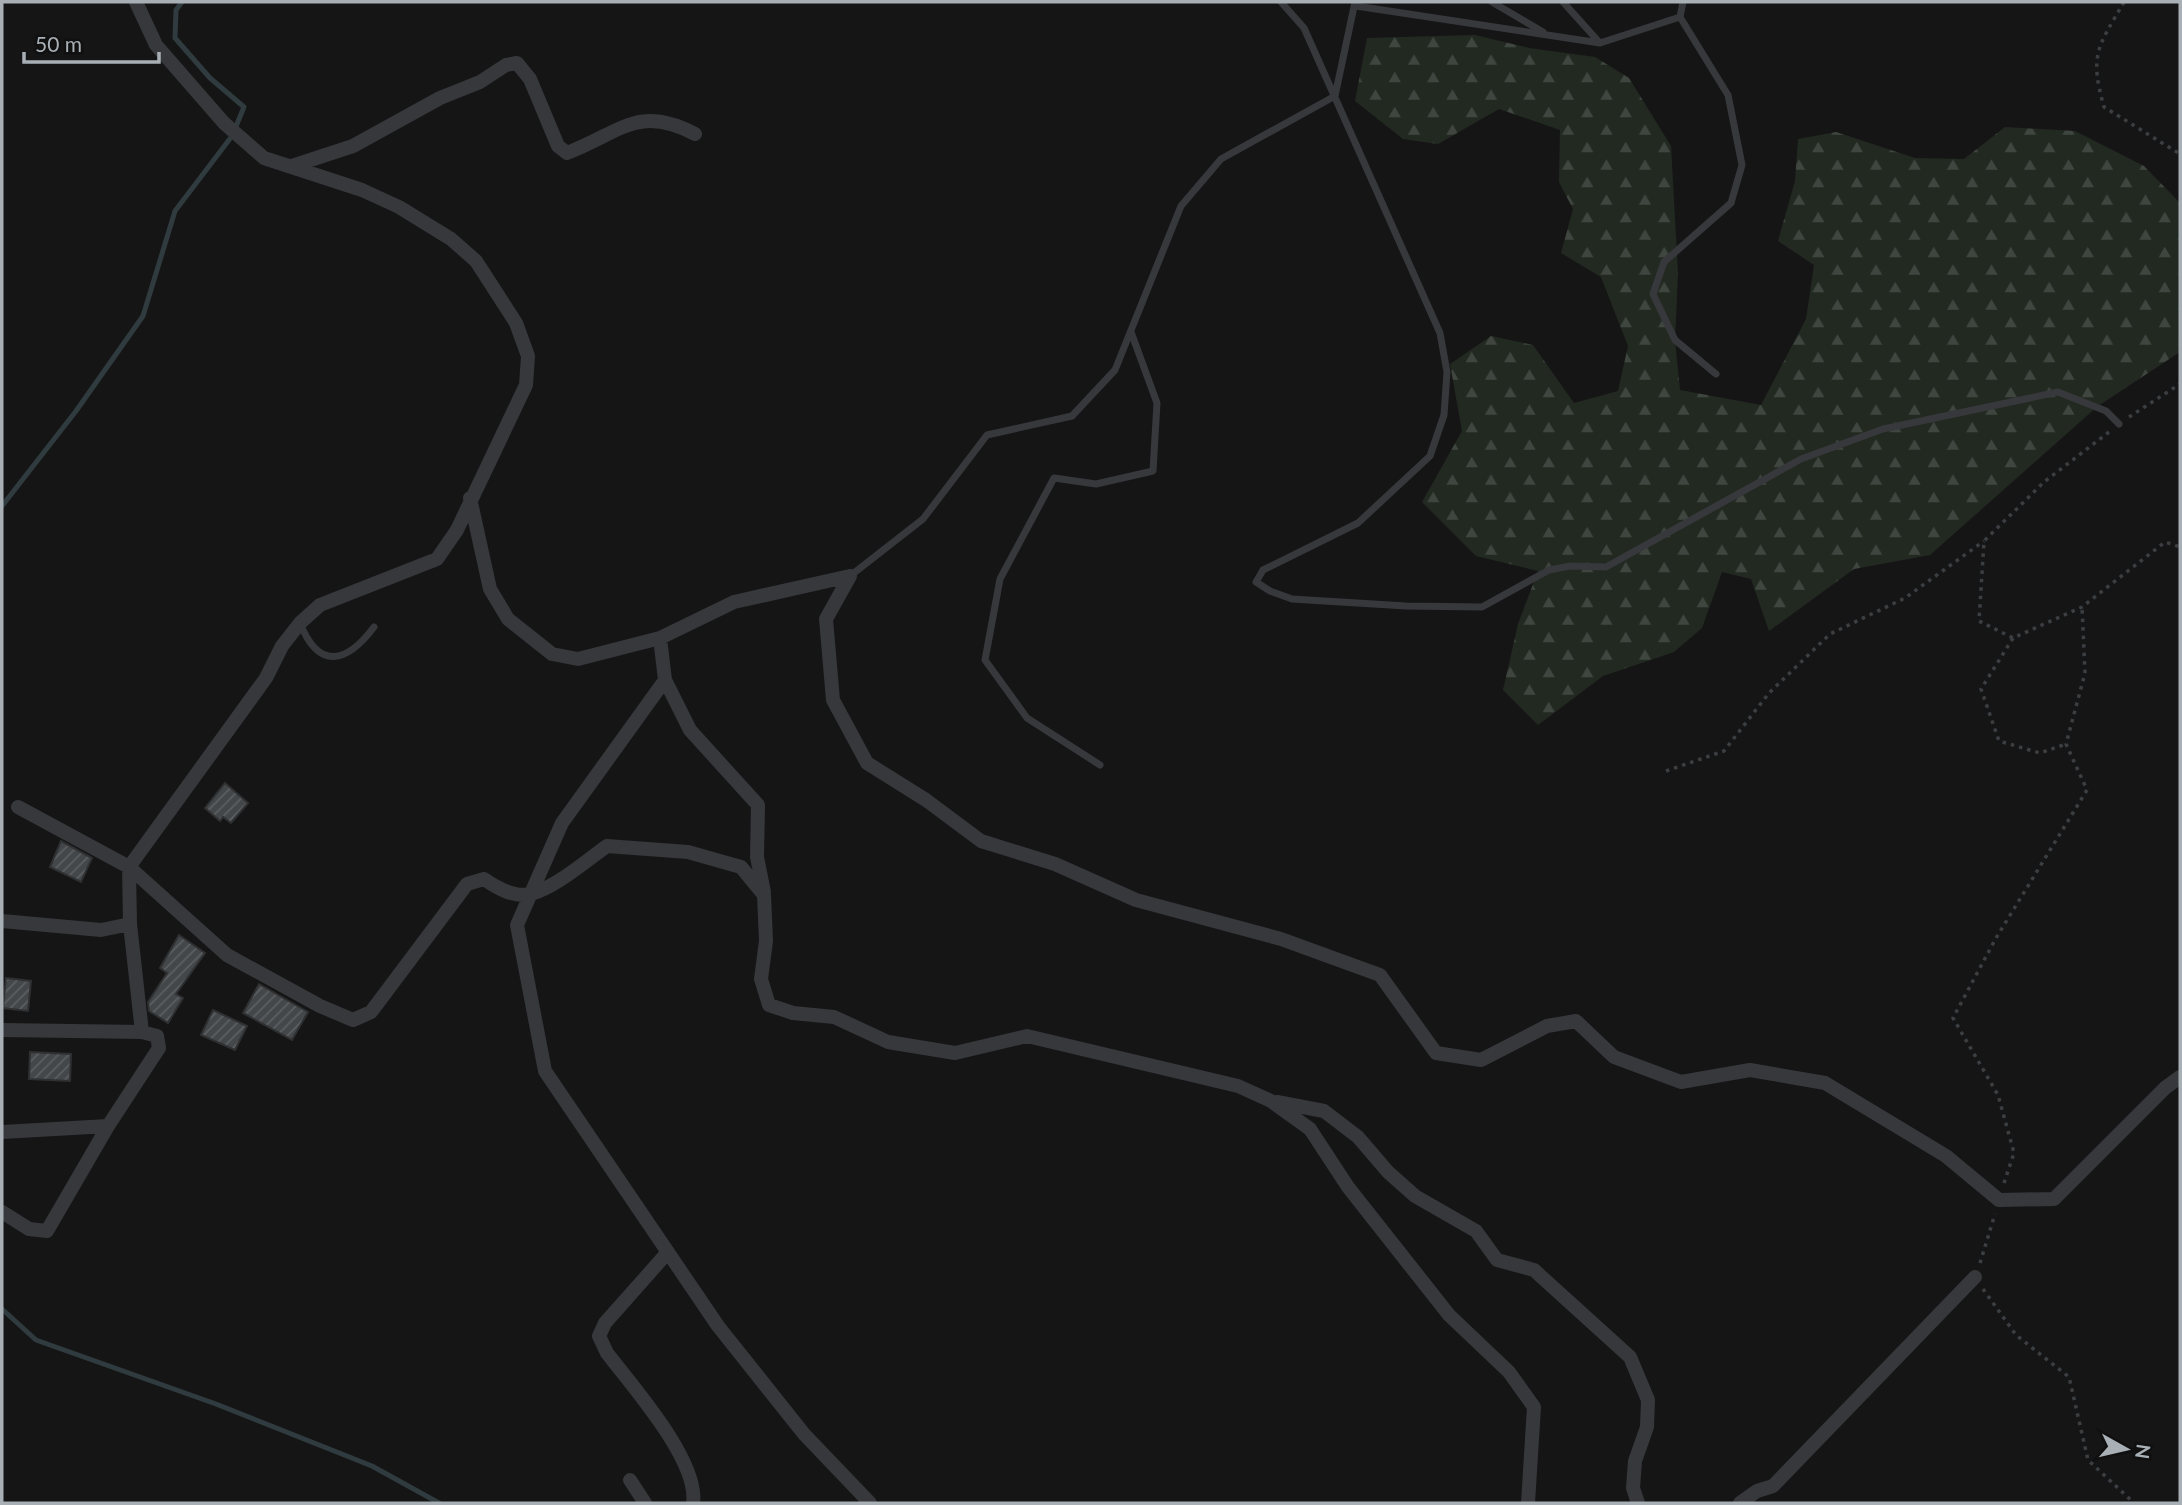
<svg xmlns="http://www.w3.org/2000/svg" width="2182" height="1505" font-family="Lato,sans-serif">
<style>
.forest{fill:url(#forest-firs)}
.lines{fill:none;stroke-linecap:round;stroke-linejoin:round}
.stream{stroke:#2f3b3e;stroke-width:5}
.building{fill:url(#building-hatch);stroke:#2f3032;stroke-width:2}
.path{stroke:#3c3f42;stroke-width:3.5;stroke-dasharray:3.5 5;stroke-linecap:butt}
.lane{stroke:#36383b;stroke-width:7}
.street{stroke:#36383b;stroke-width:14}
</style>
<defs>
<pattern id="forest-firs" width="22" height="20" patternUnits="userSpaceOnUse" patternTransform="scale(1.75)"><rect width="22" height="20" fill="#222921"/><path d="M5 1l3.5 6h-7zM16 11l3.5 6h-7z" fill="#3f463f"/></pattern>
<pattern id="building-hatch" width="6" height="6" patternUnits="userSpaceOnUse" patternTransform="scale(1.75)"><rect width="6" height="6" fill="#444749"/><path d="M-1 1l2-2M0 6l6-6M5 7l2-2" fill="none" stroke="#5c5f61"/></pattern>
</defs>
<rect width="100%" height="100%" fill="#151516"/>
<path class="forest" d="M 1475,35 L 1529,48 L 1595,57 L 1629,78 L 1671,146 L 1678,273 L 1675,340 L 1680,390 L 1761,405 L 1806,319 L 1814,265 L 1778,241 L 1795,181 L 1798,139 L 1836,132 L 1915,158 L 1964,159 L 2005,127 L 2075,131 L 2144,166 L 2180,203 L 2180,352 L 2098,406 L 1930,555 L 1854,569 L 1769,631 L 1751,579 L 1722,572 L 1702,628 L 1674,652 L 1603,676 L 1538,725 L 1503,690 L 1518,624 L 1538,571 L 1476,556 L 1422,502 L 1462,431 L 1450,364 L 1491,336 L 1533,345 L 1574,403 L 1618,391 L 1628,346 L 1601,277 L 1561,253 L 1573,209 L 1559,182 L 1560,130 L 1499,109 L 1438,144 L 1403,139 L 1355,101 L 1367,38 Z"/>
<g class="lines">
<path class="stream" d="M 2,506 L 76,411 L 143,316 L 175,211 L 232,136 L 244,107 L 210,78 L 175,38 L 176,10 L 182,2
M 2,1309 L 36,1340 L 216,1404 L 372,1466 L 439,1503"/>
</g>
<path class="building" d="M 225,783 L 248,803 L 231,823 L 223,817 L 220,821 L 205,808 Z
M 61,841 L 92,858 L 81,882 L 50,867 Z
M 179,935 L 205,953 L 176,994 L 183,998 L 168,1023 L 149,1011 L 148,1002 L 167,973 L 160,968 Z
M 6,978 L 31,981 L 28,1011 L 3,1008 Z
M 259,984 L 308,1012 L 292,1040 L 243,1013 Z
M 213,1010 L 247,1026 L 235,1050 L 201,1035 Z
M 30,1052 L 71,1054 L 70,1081 L 29,1079 Z"/>
<g class="lines">
<path class="path" d="M 2124,2 C 2098,47 2089,54 2104,107 L 2180,154
M 2129,417 L 2180,384
M 2109,432 L 2044,482 L 1984,541 L 1979,621 L 2013,638 L 2082,607 L 2165,542 L 2180,547
M 2013,638 L 1981,689 L 1999,741 L 2040,753 L 2066,744
M 1666,771 L 1724,751 L 1769,693 L 1830,634 L 1905,598 L 1984,541
M 2004,1183 L 2014,1153 L 1998,1095 L 1953,1018 L 1996,938 L 2087,790 L 2066,744 L 2085,673 L 2082,607
M 1980,1263 L 1995,1214
M 1983,1289 L 2016,1335 L 2069,1377 L 2088,1460 L 2134,1503"/>
<path class="lane" d="M 1281,2 L 1304,28 L 1440,333 L 1447,372 L 1444,415 L 1430,456 L 1358,523 L 1263,570 L 1256,582 L 1270,591 L 1292,599 L 1406,606 L 1482,607 L 1549,570 L 1570,566 L 1606,567 L 1801,459 L 1883,429 L 2058,392 L 2106,411 L 2119,424
M 1492,2 L 1543,32
M 1563,2 L 1599,42
M 1356,6 L 1600,43 L 1680,17 L 1683,2
M 1680,17 L 1728,95 L 1742,165 L 1731,203 L 1664,262 L 1653,294 L 1675,340 L 1716,374
M 850,576 L 923,519 L 987,435 L 1072,416 L 1115,370 L 1181,206 L 1221,159 L 1335,96 L 1355,2
M 300,623 C 319,671 347,663 374,627
M 1100,765 L 1027,718 L 985,660 L 1000,579 L 1054,478 L 1096,484 L 1153,471 L 1157,403 L 1131,332"/>
<path class="street" d="M 292,166 L 353,146 L 440,98 L 480,82 L 506,65 L 517,63 L 530,79 L 558,146 L 567,153 C 620,133 637,104 695,134
M 470,498 L 490,589 L 508,619 L 552,654 L 578,659 L 660,638
M 850,576 L 826,619 L 833,700 L 867,763 L 926,800 L 981,841 L 1055,864 L 1136,900 L 1281,939 L 1380,975 L 1436,1053 L 1481,1060 L 1547,1026 L 1576,1021 L 1614,1057 L 1681,1082 L 1750,1070 L 1825,1083 L 1946,1156 L 1999,1200 L 2054,1199 L 2165,1088 L 2180,1077
M 665,680 L 562,823 L 517,925 L 545,1071 L 718,1326 L 804,1434 L 870,1503
M 18,807 L 129,867 L 227,955 L 320,1006 L 353,1020 L 371,1012 L 467,884 L 484,879 C 497,888 514,898 531,894 C 555,888 587,860 607,846 L 688,852 L 741,867 L 764,895 L 766,941 L 761,979 L 769,1005 L 793,1013 L 834,1017 L 888,1042 L 955,1053 L 1027,1036 L 1238,1086 L 1271,1101 L 1310,1129 L 1348,1187 L 1449,1315 L 1509,1372 L 1534,1407 L 1528,1503
M 764,892 L 757,857 L 758,805 L 690,730 L 665,680 L 660,638 L 734,602 L 850,576
M 2,921 L 101,930 L 130,924
M 2,1030 L 142,1032
M 1277,1102 L 1324,1111 L 1358,1137 L 1388,1172 L 1415,1196 L 1476,1231 L 1497,1260 L 1534,1270 L 1630,1357 L 1648,1400 L 1647,1427 L 1635,1461 L 1633,1488 L 1638,1503
M 2,1132 L 108,1126
M 2,1212 L 29,1229 L 47,1231 L 108,1126 L 159,1048 L 157,1036 L 142,1032 L 130,924 L 129,867 L 266,678 L 282,646 L 300,623 L 320,605 L 437,559 L 457,530 L 526,385 L 528,356 L 516,323 L 476,261 L 451,239 L 399,207 L 362,190 L 264,158 L 224,123 L 156,45 L 136,2
M 668,1252 L 605,1323 L 599,1336 L 607,1353 C 633,1387 699,1461 693,1503
M 630,1480 L 645,1503
M 1740,1503 L 1757,1491 L 1773,1486 L 1975,1277"/>
</g>
<rect width="2182" height="1505" fill="none" stroke="#a8b0b6" stroke-width="7"/>
<g transform="translate(2126 1449) rotate(98)" stroke="#101011" stroke-width="5" paint-order="stroke">
<path d="M0-5L12 26L0 18L-12 26Z" fill="#a8b0b6"/>
<text y="-10" font-size="19" font-weight="bold" text-anchor="middle" fill="#a8b0b6">N</text>
</g>
<path d="M24 52v10h135v-10" fill="none" stroke="#a8b0b6" stroke-width="3.5"/>
<text x="35" y="52" font-size="21" fill="#a8b0b6" stroke="#101011" stroke-width="5" paint-order="stroke">50 m</text>
</svg>
